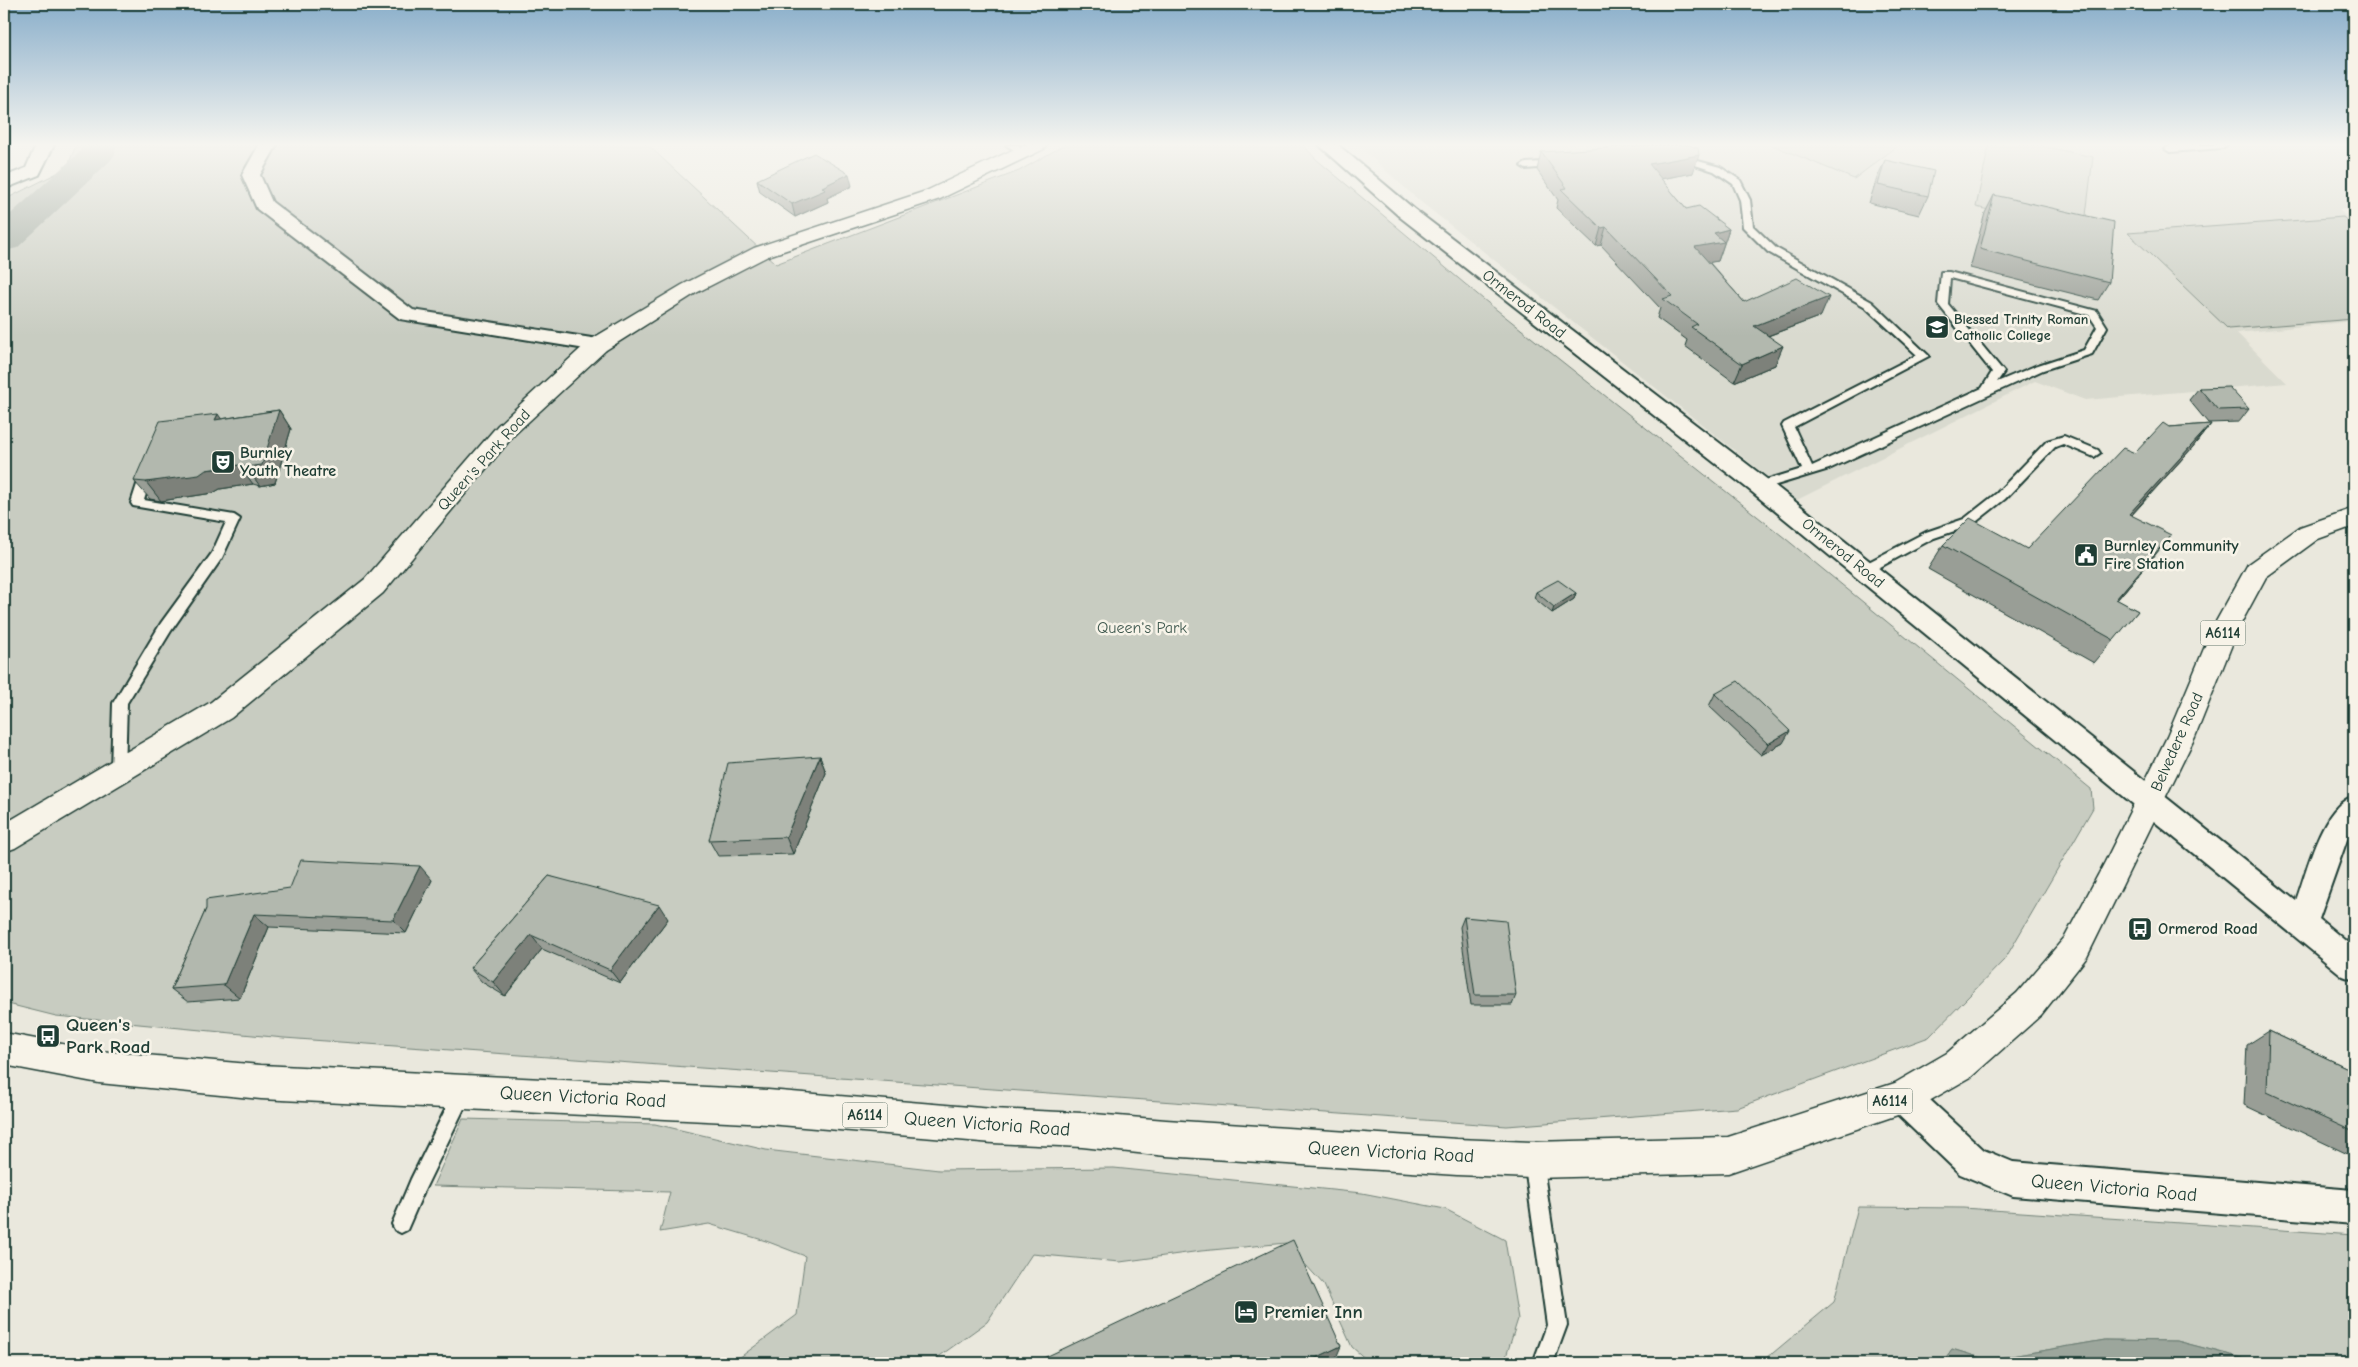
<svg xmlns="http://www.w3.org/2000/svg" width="2358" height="1367" font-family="'Comic Neue',sans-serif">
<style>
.built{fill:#d9dacf}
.green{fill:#c8ccc1;stroke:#74847a}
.water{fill:#9ca69c;stroke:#6a7c72}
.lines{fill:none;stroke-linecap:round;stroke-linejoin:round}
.river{fill:#9ca69c;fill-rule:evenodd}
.lane-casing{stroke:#1f3d34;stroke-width:4}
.street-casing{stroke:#1f3d34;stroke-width:4}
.secondary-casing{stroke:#1f3d34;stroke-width:3}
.highway-casing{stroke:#1f3d34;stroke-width:3}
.lane{fill:#f7f3e8;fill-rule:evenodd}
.street{fill:#f7f3e8;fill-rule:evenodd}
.secondary{fill:#f7f3e8;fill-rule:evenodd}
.highway{fill:#f7f3e8;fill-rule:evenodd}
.wall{fill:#999e96;stroke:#1f3d34}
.shaded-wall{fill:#7d817a;stroke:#1f3d34}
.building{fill:#b2b8ae;stroke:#1f3d34}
.labels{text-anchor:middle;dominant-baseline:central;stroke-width:5;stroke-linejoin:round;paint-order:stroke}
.far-poi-label{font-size:14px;font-weight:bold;fill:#1f3d34;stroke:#f7f3e8;text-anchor:start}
.shield{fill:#f7f3e8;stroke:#60746a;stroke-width:1}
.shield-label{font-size:15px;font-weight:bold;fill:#1f3d34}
.street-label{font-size:16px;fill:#1f3d34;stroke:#f7f3e8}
.poi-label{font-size:16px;font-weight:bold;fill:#1f3d34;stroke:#f7f3e8;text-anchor:start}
.park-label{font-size:16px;fill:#415a50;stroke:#f7f3e8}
.near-poi-label{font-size:19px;font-weight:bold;fill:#1f3d34;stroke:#f7f3e8;text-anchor:start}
.near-street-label{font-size:19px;fill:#1f3d34;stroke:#f7f3e8}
</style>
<rect width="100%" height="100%" fill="#eae8dd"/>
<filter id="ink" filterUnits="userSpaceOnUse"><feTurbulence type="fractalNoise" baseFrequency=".02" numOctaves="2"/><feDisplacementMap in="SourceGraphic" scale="10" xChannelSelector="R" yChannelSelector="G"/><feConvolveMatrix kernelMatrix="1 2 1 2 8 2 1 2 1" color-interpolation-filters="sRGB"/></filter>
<g filter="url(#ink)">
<path class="built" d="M 1358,145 L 2354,145 L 2354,208 L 2339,210 L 2354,223 L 2354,321 L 2237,333 L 2287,383 L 2085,400 L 2035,381 L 1797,500 L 1416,198 Z"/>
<path class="green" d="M 76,145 L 648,145 L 776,264 L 1019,171 L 1064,145 L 1303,145 L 1316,159 L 1483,299 L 1786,539 L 2091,789 L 2093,808 L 2005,959 L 1929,1037 L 1737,1108 L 1507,1126 L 284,1038 L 56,1016 L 4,1003 L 4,200 L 67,168 Z
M 1772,145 L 1899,145 L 1854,179 Z
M 1989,145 L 2037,145 L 2093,157 L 2084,232 L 1976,207 Z
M 2343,217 L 2354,226 L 2354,319 L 2228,329 L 2128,233 Z
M 463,1119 L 655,1124 L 766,1150 L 939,1170 L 1114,1168 L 1362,1193 L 1445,1209 L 1505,1240 L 1518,1319 L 1504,1363 L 1370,1363 L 1352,1347 L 1324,1285 L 1286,1243 L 1201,1251 L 1120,1262 L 1032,1254 L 987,1322 L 930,1363 L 738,1363 L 739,1358 L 797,1315 L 805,1256 L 766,1241 L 709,1224 L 660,1232 L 670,1192 L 433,1186 Z
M 1858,1207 L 1963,1208 L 2354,1235 L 2354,1363 L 2261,1363 L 2177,1341 L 2105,1340 L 1988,1360 L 1952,1349 L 1942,1363 L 1761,1363 L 1834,1302 Z"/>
<path class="water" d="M 2105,1340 L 2177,1341 L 2261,1363 L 1942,1363 L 1952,1349 L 1988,1360 Z"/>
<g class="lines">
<path class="river" d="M 82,145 L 116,145 L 115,154 L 110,161 L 17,248 L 4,251 L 4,220 L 81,151 Z"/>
<defs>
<path id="lane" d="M 1006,145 L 1018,145 L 1030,153 L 1022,155 Z
M 2187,145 L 2227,145 L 2222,148 L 2170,152 L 2165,149 L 2170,146 Z
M 1676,155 L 1720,167 L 1740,180 L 1750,200 L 1753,226 L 1776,248 L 1872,302 L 1929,356 L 1794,427 L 1812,466 L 1982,388 L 1992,372 L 1938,304 L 1941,272 L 1949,272 L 2097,311 L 2107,327 L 2092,354 L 2043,370 L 1829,469 L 1760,490 L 1756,489 L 1754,486 L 1756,483 L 1802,469 L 1782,426 L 1784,423 L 1917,355 L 1864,306 L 1768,252 L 1743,227 L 1740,200 L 1733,184 L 1714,171 L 1676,159 ZM 1950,278 L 2089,315 L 2097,327 L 2084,350 L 2035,366 L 1997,382 L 2004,372 L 1948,304 Z
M 1558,161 L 1563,164 L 1561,166 L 1526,169 L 1521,166 L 1526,163 Z
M 2064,436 L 2098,450 L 2100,453 L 2094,457 L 2063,444 L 2055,447 L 2005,499 L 1972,525 L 1934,538 L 1869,573 L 1859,573 L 1858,570 L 1859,567 L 1926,532 L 1964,519 L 1997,493 L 2047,441 Z
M 147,468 L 153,472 L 144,500 L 234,515 L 240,519 L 222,558 L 171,631 L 127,703 L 125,772 L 123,776 L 118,778 L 113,776 L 111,772 L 113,703 L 161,623 L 212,553 L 226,522 L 133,506 L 131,503 L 141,472 Z
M 463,1084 L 469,1086 L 472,1092 L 424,1191 L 407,1230 L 401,1233 L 395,1230 L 392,1224 L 411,1179 L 457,1086 Z
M 1533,1151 L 1539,1154 L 1542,1160 L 1567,1325 L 1553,1363 L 1533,1363 L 1547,1325 L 1524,1160 L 1527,1154 Z"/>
<path id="street" d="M 36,145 L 54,145 L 39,175 L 4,189 L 4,177 L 26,168 Z
M 259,145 L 277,145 L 260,175 L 272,202 L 413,310 L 598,339 L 605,340 L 608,345 L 605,350 L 598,351 L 400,319 L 257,209 L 242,175 Z
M 1319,145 L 1338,145 L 1414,209 L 1768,480 L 2296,901 C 2307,871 2321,806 2354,796 L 2354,828 L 2349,834 L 2319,919 L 2354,948 L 2354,980 L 2343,976 L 1752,492 L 1400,217 Z
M 1903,1081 L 1915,1086 L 1984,1150 L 2013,1162 L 2354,1190 L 2354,1224 L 2013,1196 L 1960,1174 L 1891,1108 L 1887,1097 L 1891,1086 Z"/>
<path id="secondary" d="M 1023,145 L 1047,145 L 1044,149 L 940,199 L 768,256 L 696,293 L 606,350 L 514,435 L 383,593 L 231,718 L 15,848 L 4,852 L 4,824 L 211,702 L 365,579 L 498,425 L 590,340 L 682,285 L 754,248 L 926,191 Z"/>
<path id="highway" d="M 2354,508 L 2354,526 L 2318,539 L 2266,577 L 2239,627 L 2195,737 L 2087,957 L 2041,1015 L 1971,1077 L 1915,1109 L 1728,1173 L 1533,1178 L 1457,1175 L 1166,1156 L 1082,1147 L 993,1143 L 768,1124 L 261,1099 L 99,1083 L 4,1065 L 4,1033 L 99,1051 L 261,1065 L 768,1090 L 993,1109 L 1082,1113 L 1166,1120 L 1457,1139 L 1533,1142 L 1728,1137 L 1895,1083 L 1947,1053 L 2017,993 L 2065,937 L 2105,862 L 2167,737 L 2213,627 L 2248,564 L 2300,527 Z"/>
</defs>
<use href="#lane" class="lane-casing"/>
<use href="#street" class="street-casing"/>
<use href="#secondary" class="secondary-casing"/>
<use href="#highway" class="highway-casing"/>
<use href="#lane" class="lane"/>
<use href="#street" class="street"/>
<use href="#secondary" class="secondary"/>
<use href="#highway" class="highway"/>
</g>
<path class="wall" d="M 1541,152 L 1693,173 L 1661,179 L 1686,209 L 1729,229 L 1718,261 L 1709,262 L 1744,302 L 1821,316 L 1768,336 L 1775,365 L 1734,382 L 1685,346 L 1687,340 L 1657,318 L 1660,308 L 1601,245 L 1596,246 L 1556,208 L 1558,200 L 1537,170 Z
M 1885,160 L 1928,196 L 1919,215 L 1869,203 L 1877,178 Z
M 757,180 L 852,186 L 827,198 L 828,202 L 795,217 L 760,192 Z
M 1994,195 L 2109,282 L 2098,300 L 1970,268 L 1985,213 Z
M 2199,388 L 2249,409 L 2239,422 L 2208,423 L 2189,400 Z
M 279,410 L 291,429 L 275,483 L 260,486 L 253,484 L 220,489 L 213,493 L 161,501 L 150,499 L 134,481 L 221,419 Z
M 2211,424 L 2192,448 L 2132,515 L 2152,559 L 2117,600 L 2138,611 L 2094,663 L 1928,569 L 1943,545 L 2027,549 L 2135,453 L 2169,427 Z
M 1536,592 L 1576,593 L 1574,599 L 1552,613 L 1534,598 Z
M 1715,694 L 1783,743 L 1761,755 L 1709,706 Z
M 820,756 L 826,773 L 793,854 L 718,856 L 709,840 Z
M 549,876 L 668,919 L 620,983 L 542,949 L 505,996 L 482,982 L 470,968 Z
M 432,880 L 406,933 L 269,927 L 240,998 L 188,1002 L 171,989 L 206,909 Z
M 1464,917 L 1516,995 L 1512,1005 L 1471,1005 L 1460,927 Z
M 2269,1031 L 2354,1071 L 2354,1157 L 2244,1105 L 2247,1045 Z"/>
<path class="shaded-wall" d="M 1699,155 L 1693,173 L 1643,182 L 1649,164 Z
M 849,174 L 852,186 L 827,198 L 828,202 L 795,217 L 792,204 L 822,187 Z
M 1606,227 L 1601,245 L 1596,246 L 1601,228 Z
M 1729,229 L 1718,261 L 1689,266 L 1695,247 L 1714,233 Z
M 1829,297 L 1821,316 L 1746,344 L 1754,326 Z
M 1783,346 L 1775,365 L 1734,382 L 1742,364 Z
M 279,410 L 291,429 L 275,483 L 260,486 L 246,467 Z
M 218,414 L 231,433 L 215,420 Z
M 2211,424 L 2192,448 L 2111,537 L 2129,514 Z
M 239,465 L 253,484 L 220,489 L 213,493 L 161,501 L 146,482 L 206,470 Z
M 2171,535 L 2152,559 L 2097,623 L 2116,599 Z
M 1576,593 L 1574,599 L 1552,613 L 1554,607 Z
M 1790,731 L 1783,743 L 1761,755 L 1768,744 Z
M 820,756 L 826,773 L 793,854 L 786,837 Z
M 420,866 L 432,880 L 406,933 L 393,920 Z
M 659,905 L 668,919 L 620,983 L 610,970 Z
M 254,914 L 269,927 L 240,998 L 224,985 Z
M 531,935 L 542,949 L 505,996 L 493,982 Z
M 1341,1346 L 1334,1363 L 1305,1363 Z"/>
<path class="building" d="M 1652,145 L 1688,145 L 1698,148 L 1699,155 L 1649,164 L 1686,209 L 1699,206 L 1729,229 L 1714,233 L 1724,242 L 1695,247 L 1744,302 L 1797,278 L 1829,297 L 1754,326 L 1783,346 L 1742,364 L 1691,327 L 1697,324 L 1663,299 L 1672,296 L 1606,227 L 1601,228 L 1561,189 L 1567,188 L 1541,152 Z
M 814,153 L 849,174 L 822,187 L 825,190 L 792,204 L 757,180 Z
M 1885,160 L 1934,171 L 1928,196 L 1878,185 Z
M 1994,195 L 2114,222 L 2109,282 L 1980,249 Z
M 2229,387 L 2249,409 L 2218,410 L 2199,388 Z
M 279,410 L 262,465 L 246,467 L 239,465 L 206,470 L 199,475 L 146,482 L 134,481 L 160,421 L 218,414 L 215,420 Z
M 2163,423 L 2169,427 L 2211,424 L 2129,514 L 2171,535 L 2116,599 L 2138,611 L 2114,640 L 1943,545 L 1970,518 L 2027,549 L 2123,448 L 2135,453 Z
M 1558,580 L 1576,593 L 1554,607 L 1536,592 Z
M 1738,681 L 1790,731 L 1768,744 L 1715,694 Z
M 820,756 L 786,837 L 709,840 L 728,763 Z
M 301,860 L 420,866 L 393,920 L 254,914 L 224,985 L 171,989 L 206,909 L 206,900 L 290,888 Z
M 549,876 L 659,905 L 610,970 L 531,935 L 493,982 L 470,968 Z
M 1464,917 L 1506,921 L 1516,995 L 1475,995 Z
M 2269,1031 L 2354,1071 L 2354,1132 L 2267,1092 Z
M 1293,1240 L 1341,1346 L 1305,1363 L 1033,1363 Z"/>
</g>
<linearGradient id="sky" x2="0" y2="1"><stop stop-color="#89aeca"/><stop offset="0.43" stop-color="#f6f5f0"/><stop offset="1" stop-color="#f6f5f0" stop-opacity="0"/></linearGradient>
<rect width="2358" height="336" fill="url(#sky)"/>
<defs>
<symbol id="school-square" viewBox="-11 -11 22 22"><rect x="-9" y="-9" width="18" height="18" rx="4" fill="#1f3d34" stroke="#f7f3e8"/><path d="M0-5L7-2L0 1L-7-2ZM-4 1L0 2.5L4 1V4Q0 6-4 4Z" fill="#fff"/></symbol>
<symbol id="theatre-square" viewBox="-11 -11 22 22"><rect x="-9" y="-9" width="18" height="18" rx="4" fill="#1f3d34" stroke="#f7f3e8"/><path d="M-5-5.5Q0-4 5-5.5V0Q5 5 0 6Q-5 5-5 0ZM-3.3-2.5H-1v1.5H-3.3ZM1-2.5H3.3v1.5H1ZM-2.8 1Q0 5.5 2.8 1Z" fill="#fff"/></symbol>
<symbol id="civic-square" viewBox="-11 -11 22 22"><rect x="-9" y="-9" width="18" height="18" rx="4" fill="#1f3d34" stroke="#f7f3e8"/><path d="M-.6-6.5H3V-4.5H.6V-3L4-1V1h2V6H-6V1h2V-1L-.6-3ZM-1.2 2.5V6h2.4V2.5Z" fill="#fff"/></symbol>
<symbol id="bus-square" viewBox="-11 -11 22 22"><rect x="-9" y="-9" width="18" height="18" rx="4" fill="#1f3d34" stroke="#f7f3e8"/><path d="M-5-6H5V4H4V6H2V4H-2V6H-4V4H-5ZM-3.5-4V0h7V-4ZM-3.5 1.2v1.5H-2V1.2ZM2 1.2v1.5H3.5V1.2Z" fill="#fff"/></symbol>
<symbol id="hotel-square" viewBox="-11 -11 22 22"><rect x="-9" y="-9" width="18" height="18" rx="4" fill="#1f3d34" stroke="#f7f3e8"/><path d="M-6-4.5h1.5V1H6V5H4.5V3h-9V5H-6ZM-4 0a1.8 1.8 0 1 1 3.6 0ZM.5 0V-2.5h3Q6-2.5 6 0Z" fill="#fff"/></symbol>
</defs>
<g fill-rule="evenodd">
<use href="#school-square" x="1923" y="313" width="28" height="28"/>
<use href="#theatre-square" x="209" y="448" width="28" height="28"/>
<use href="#civic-square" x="2072" y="541" width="28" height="28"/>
<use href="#bus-square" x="2126" y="915" width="28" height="28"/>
<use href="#bus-square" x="34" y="1022" width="28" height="28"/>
<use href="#hotel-square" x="1232" y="1298" width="28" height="28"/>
</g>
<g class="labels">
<g class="far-poi-label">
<text x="1954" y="319">Blessed Trinity Roman<tspan x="1954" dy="16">Catholic College</tspan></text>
</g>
<g class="shield">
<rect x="2200.5" y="620.5" width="45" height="25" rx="4"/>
<rect x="1867.5" y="1088.5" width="45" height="25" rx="4"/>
<rect x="842.5" y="1102.5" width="45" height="25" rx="4"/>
</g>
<g class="shield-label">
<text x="2223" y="633">A6114</text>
<text x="1890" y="1101">A6114</text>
<text x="865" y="1115">A6114</text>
</g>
<g class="street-label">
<text transform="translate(1524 304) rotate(38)">Ormerod Road</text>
<text transform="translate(484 460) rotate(-48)">Queen's Park Road</text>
<text transform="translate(1843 553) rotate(39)">Ormerod Road</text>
<text transform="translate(2177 742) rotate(-66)">Belvedere Road</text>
</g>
<g class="poi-label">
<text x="240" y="453">Burnley<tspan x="240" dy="18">Youth Theatre</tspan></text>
<text x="2104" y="546">Burnley Community<tspan x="2104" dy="18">Fire Station</tspan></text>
<text x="2158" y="929">Ormerod Road</text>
</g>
<g class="park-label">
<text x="1142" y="628">Queen's Park</text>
</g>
<g class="near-poi-label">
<text x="66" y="1025">Queen's<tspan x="66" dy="22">Park Road</tspan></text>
<text x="1264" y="1312">Premier Inn</text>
</g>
<g class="near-street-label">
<text transform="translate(583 1097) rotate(3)">Queen Victoria Road</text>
<text transform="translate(987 1124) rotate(4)">Queen Victoria Road</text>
<text transform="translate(1391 1152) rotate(3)">Queen Victoria Road</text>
<text transform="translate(2114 1188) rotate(5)">Queen Victoria Road</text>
</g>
</g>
<rect width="2358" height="1367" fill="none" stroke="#f7f3e8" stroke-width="20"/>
<rect x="10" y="10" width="2338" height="1347" fill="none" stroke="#1f3d34" stroke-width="2" filter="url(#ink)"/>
</svg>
